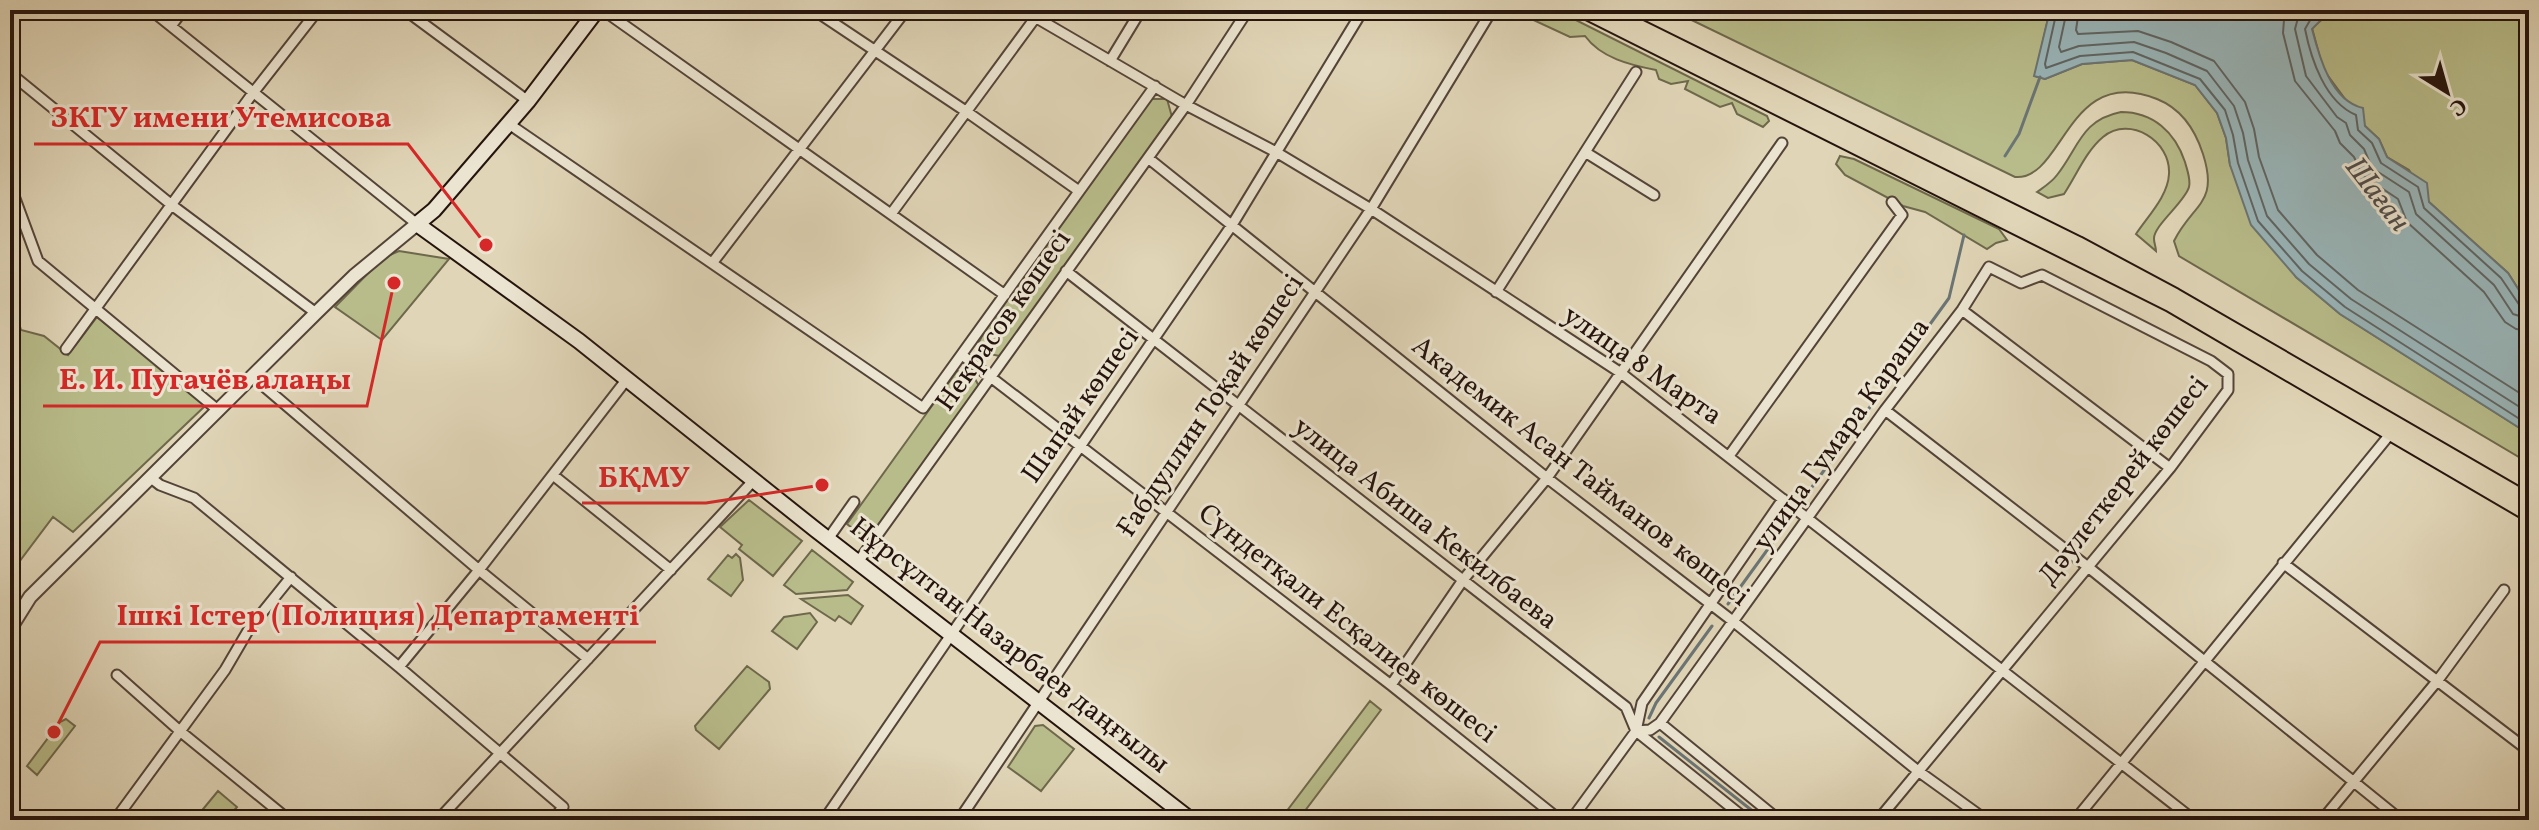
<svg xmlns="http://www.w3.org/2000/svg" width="2539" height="830" font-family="Vollkorn,serif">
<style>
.green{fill:#b8bc8a;stroke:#6e684c;stroke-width:2}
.water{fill:#99b6ba;stroke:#6b7575;stroke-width:2}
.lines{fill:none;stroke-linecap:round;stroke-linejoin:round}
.shore{stroke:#5f6564;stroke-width:2}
.stream{stroke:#6b7575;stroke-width:3}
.minor-casing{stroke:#544438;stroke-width:13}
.tertiary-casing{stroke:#544438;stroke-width:16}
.secondary-casing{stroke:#25140d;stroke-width:18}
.primary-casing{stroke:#25140d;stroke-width:18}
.minor{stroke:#ebe4d0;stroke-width:9}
.tertiary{stroke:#ebe4d0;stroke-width:12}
.secondary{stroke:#ebe4d0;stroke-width:14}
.primary{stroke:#e0d5b7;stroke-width:14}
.labels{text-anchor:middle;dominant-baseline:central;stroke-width:6;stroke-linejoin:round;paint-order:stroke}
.street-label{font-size:28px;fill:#25140d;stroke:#ebe4d0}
.water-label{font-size:30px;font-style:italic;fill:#4e4d4a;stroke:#ebe4d0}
.leader{fill:none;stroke:#d62828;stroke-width:3}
.callout-dot{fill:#d62828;stroke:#ebe4d0;stroke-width:3}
.callout-label{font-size:30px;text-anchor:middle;font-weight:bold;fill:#d62828;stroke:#ebe4d0;stroke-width:6;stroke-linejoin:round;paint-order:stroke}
</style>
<rect width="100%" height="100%" fill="#e0d5b7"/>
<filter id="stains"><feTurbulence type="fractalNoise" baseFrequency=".0025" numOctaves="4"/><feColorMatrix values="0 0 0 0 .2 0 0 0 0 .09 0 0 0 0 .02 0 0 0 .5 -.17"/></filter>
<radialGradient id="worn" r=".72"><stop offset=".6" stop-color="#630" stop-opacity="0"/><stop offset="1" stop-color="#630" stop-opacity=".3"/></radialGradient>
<path class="green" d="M 1512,10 L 1556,10 L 1767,116 L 1769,121 L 1763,127 L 1737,114 L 1732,103 L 1720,107 L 1685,89 L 1688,81 L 1671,84 L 1659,79 L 1656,70 C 1630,65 1601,58 1585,36 L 1570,37 Z
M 1671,10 L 2050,10 L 2035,76 L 2045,79 L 2082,64 L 2132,60 L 2195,85 L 2217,113 L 2226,138 L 2230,165 L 2296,277 L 2340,314 L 2529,434 L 2529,463 L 2179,256 L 2174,241 C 2193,203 2219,204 2203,154 C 2195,129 2182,109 2157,99 C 2067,63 2064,181 2015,177 Z
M 2323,10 L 2529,10 L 2529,306 L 2508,273 L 2429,202 L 2409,170 L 2387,157 L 2379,139 L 2365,126 L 2323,69 L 2312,28 L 2326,16 Z
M 1150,99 L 1167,99 L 1172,117 L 1006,348 L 999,356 L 986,353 L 979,342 L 984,332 Z
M 2121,112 C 2153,112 2175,132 2185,162 C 2187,170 2191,179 2189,187 C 2185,202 2153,226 2154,239 C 2154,243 2156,247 2156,251 L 2136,234 C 2148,216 2168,196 2169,174 C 2171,141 2130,115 2103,137 C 2086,151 2076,176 2064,194 L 2048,198 L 2037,192 C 2044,187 2052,182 2057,175 C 2079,147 2081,120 2121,112 Z
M 1840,156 L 1854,159 L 1999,229 L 2007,240 L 1996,243 L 1987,249 L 1925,212 L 1903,206 L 1845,175 L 1836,164 Z
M 399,251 L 449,259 L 382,340 L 335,307 L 383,258 Z
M 10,293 L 21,330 L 44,336 L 68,355 L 97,317 L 206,405 L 73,532 L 53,517 L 10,574 Z
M 957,371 L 972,374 L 979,386 L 869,541 L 847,524 Z
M 749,500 L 802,541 L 773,576 L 739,549 L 742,545 L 720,527 Z
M 812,550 L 853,582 L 847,590 L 796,594 L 784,585 Z
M 736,554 L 740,558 L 743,580 L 731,596 L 708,579 L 728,555 L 732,558 Z
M 848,595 L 863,606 L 851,624 L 839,616 L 835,621 L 801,599 Z
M 810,613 L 817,622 L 797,649 L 772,631 L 784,617 Z
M 747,666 L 769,682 L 770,689 L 719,749 L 696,730 L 695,726 Z
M 1370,701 L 1381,710 L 1298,820 L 1280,820 Z
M 66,719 L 75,726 L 37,775 L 27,766 L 60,722 Z
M 1043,725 L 1074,749 L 1041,791 L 1008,767 L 1035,726 Z
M 218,791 L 237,807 L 226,820 L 194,820 Z"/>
<path class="water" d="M 2050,10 L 2323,10 L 2326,15 L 2312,29 C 2319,56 2331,101 2363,108 L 2365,126 L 2379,139 L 2387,157 L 2427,183 L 2429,202 L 2508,273 L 2529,306 L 2529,434 L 2340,314 L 2296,277 L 2251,225 L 2230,165 L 2226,138 L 2217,113 L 2195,85 L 2132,60 L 2082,64 L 2045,79 L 2034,76 Z"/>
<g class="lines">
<path class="shore" d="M 2057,10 L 2045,64 L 2046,68 L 2080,56 L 2133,52 L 2200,79 L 2225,110 L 2233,135 L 2238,163 L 2258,221 L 2302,271 L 2345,307 L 2529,425
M 2067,10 L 2059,47 L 2061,52 L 2079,46 L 2134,42 L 2166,53 L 2207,71 L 2234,106 L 2243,133 L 2248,160 L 2267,216 L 2309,264 L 2351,299 L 2529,413
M 2079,10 L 2076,30 L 2078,34 L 2138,31 L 2171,42 L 2214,61 L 2245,102 L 2254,129 L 2259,157 L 2278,210 L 2317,255 L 2358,290 L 2529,399
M 2289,10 L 2284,20 L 2283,33 L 2295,81 L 2335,131 L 2340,143 L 2354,157 L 2362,175 L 2398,199 L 2407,222 L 2484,292 L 2505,322 L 2516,329 L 2529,331
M 2306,10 L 2298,18 L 2295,29 L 2306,76 L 2337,117 L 2346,123 L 2350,135 L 2364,149 L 2372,168 L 2409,192 L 2416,214 L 2494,285 L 2513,314 L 2529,319
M 2316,10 L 2305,29 C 2311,59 2325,102 2356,115 L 2358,130 L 2372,143 L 2381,163 L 2418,187 L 2424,208 L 2501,278 L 2520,306 L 2529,309"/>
<path class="stream" d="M 2005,156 L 2019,134 L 2040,77
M 1804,498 L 1949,298 L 1964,235
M 1728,604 L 1789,520
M 1649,718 L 1656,703 L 1712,626
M 1659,737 L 1764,820"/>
<defs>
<path id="minor" d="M 151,10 L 417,224
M 405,10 L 528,101
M 603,10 L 1005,295
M 814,10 L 967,112 L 1079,191
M 1023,10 L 1186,105 L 1276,152 L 1371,209 L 1621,373 L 2194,820
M 171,26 L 183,10
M 1110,61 L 1141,10
M 10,73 L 173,206 L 316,313
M 509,124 L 923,408 L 1155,86
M 1585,152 L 1654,195
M 1148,158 L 1547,478 L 1734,622 L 1918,771 L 1986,820
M 10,185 L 38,261 L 219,411
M 891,214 L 1041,10
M 713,262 L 906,10
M 1066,271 L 1626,707 L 1636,731 L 1747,820
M 1496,292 L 1636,72
M 1962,310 L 2170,468
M 66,349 L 253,93 L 318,10
M 962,355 L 1391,685 L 1560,820
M 253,377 L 479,570 L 588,659
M 1885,410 L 2088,567 L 2401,820
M 1729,456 L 1902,215 L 1892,202
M 553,475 L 671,570
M 151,478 L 160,485 L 194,498 L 399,667 L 563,807 L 553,820
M 828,539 L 854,502
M 858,562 L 1186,105 L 1248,10
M 2283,563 L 2529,751
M 399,667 L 479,570 L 627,379
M 117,675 L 181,732 L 289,820
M 1391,685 L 1463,580 L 1547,478 L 1782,143
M 1660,723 L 1779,820
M 1636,731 L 1650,730 L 1660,723 L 1885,410 L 1962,310 L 1989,267 L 2021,283 L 2042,275 L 2211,361 L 2228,374 L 2228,390 L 2170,468 L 1878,820
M 115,820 L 225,670 L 249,629 L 291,577
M 438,820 L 754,480
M 824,820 L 1232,225 L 1363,10
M 959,820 L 1371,209 L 1492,10
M 1571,820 L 1636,731 L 1642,703 L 1783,499
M 2075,820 L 2391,433
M 2322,820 L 2438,680 L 2504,590"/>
<path id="tertiary" d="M 10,629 L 30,597 L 316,313 L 354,276 L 417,224"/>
<path id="secondary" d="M 597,10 L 528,101 L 434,210 L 417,224 L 579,341 L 816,530 L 1191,820"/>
<path id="primary" d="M 1583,10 L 2170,304 L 2529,514
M 1605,10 L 2078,244 L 2175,296 L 2529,501"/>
</defs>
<use href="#minor" class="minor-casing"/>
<use href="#tertiary" class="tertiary-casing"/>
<use href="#secondary" class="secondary-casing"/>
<use href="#primary" class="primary-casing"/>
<use href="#minor" class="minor"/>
<use href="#tertiary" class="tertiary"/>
<use href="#secondary" class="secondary"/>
<use href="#primary" class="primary"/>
</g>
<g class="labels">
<g class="street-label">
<text transform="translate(1004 321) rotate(-55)">Некрасов көшесі</text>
<text transform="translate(1642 366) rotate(35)">улица 8 Марта</text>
<text transform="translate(1081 406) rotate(-55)">Шапай көшесі</text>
<text transform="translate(1211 406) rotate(-56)">Ғабдуллин Тоқай көшесі</text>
<text transform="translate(1842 435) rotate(-54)">улица Гумара Караша</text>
<text transform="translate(1580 472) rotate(38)">Академик Асан Тайманов көшесі</text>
<text transform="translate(2124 481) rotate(-52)">Дәулеткерей көшесі</text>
<text transform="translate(1425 524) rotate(38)">улица Абиша Кекилбаева</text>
<text transform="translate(1347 624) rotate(38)">Сүндетқали Есқалиев көшесі</text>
<text transform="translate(1009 646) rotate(38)">Нұрсұлтан Назарбаев даңғылы</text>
</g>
<g class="water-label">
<text transform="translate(2377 195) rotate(52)">Шаған</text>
</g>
</g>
<path class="leader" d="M486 245L408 144H34M394 283L367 406H43M822 485L706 503H582M54 732L100 642H656"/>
<g class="callout-dot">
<circle cx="486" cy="245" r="8"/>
<circle cx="394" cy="283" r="8"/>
<circle cx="822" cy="485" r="8"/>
<circle cx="54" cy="732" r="8"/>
</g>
<g class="callout-label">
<text x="221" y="127">ЗКГУ имени Утемисова</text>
<text x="205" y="389">Е. И. Пугачёв алаңы</text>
<text x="644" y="487">БҚМУ</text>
<text x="378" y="625">Ішкі Істер (Полиция) Департаменті</text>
</g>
<rect width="2539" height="830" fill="none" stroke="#e0d5b7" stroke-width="40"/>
<rect x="12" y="12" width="2515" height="806" fill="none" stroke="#25140d" stroke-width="4"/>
<rect x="20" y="20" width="2499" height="790" fill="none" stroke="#25140d" stroke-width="2"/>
<g transform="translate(2447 92) rotate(143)" stroke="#ebe4d0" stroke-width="6" paint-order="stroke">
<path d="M0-6L14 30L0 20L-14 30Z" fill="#25140d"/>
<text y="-12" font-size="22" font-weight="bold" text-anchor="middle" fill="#25140d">С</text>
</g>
<rect width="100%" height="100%" filter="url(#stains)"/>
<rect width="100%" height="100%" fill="url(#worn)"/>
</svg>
